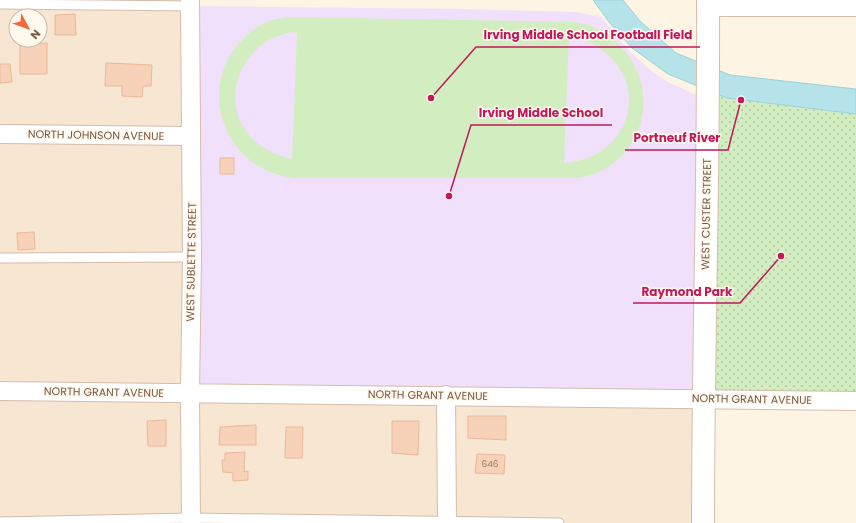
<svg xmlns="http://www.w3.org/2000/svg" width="856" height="523" font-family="Poppins,sans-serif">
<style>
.residential{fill:#f7e6d1;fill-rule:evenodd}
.education{fill:#f1e0fb}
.grass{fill:url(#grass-dots)}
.garden{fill:#d2eec0;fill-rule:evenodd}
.water{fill:#b6e2ea;stroke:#9bd2dd}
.building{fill:#f7d2b8;stroke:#ebb897}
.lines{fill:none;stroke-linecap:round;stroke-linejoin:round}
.lane-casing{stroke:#d4bdab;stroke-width:11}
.street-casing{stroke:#d4bdab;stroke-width:20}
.secondary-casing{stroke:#d7bda8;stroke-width:24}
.lane{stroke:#fff;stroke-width:9}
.street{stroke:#fff;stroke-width:18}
.secondary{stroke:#fff;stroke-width:22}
.labels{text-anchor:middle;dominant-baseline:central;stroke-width:3;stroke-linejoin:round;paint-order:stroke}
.number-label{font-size:9px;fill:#997762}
.street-label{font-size:11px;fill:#7a5946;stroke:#fff8ec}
.leader{fill:none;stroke:#c2185b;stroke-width:1.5}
.callout-dot{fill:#c2185b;stroke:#fff8ec;stroke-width:1.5}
.callout-label{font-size:12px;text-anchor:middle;font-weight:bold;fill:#c2185b;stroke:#fff8ec;stroke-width:3;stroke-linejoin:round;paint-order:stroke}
</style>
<defs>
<pattern id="grass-dots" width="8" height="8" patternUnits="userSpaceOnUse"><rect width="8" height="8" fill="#d2eec0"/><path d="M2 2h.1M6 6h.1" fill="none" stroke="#afc49e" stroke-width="1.8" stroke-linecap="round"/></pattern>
</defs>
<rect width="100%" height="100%" fill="#fef4e3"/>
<path class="residential" d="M 0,0 L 190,0 L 703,397 L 703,523 L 0,523 ZM 16,16 L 40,16 L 40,40 L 16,40 Z"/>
<path class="education" d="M 190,6 L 466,9 L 576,12 L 601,17 L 629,51 L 654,73 L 668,82 L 708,100 L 703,398 L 190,393 Z"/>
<path class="grass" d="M 708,86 L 856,112 L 856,401 L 703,398 Z"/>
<path class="garden" d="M 287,17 L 575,22 C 594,25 610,34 622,48 C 659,87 647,151 597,173 C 590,176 583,177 576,178 L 293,178 C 225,170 193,87 244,38 C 251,31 261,23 272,20 C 276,19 282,18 287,17 ZM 292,32 L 297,33 L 292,159 C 274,155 254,145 244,128 C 225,97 239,58 269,40 C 276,36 284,34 292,32 ZM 569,37 C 580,37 589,41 597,47 C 654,82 630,159 564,163 Z"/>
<path class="water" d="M 593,0 L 623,0 L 640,21 L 676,53 L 730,75 L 856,89 L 856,114 L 727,98 L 668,74 L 632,48 L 609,22 Z"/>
<path class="building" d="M 75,14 L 76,35 L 55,35 L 55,15 Z
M 47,43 L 47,74 L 20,74 L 20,44 Z
M 106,63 L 152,65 L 151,86 L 143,86 L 142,97 L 122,96 L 122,86 L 105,86 Z
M 0,64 L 10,64 L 12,82 L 0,83 Z
M 220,158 L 234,158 L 234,174 L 220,174 Z
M 34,232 L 35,249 L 18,250 L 17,233 Z
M 468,416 L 506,416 L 506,440 L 468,438 Z
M 166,420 L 166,446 L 148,446 L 147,421 Z
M 392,421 L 419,421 L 418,455 L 392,453 Z
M 256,425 L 256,445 L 219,445 L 220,427 Z
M 286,427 L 303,427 L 302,458 L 285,458 Z
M 245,452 L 244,472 L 248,471 L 248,480 L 233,481 L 233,473 L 223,472 L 222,460 L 225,460 L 225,453 Z
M 477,454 L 505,455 L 504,474 L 475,473 Z"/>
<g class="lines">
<defs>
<path id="lane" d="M 0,4 L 190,6
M 0,258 L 192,257
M 0,522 L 191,518 L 559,523"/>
<path id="street" d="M 190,0 L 192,257 L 190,393 L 191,523
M 708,7 L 856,7
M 0,134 L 191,136
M 0,391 L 856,401
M 446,395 L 447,523"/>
<path id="secondary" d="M 703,523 C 703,349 709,174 708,0"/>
</defs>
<use href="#lane" class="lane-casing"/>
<use href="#street" class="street-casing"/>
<use href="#secondary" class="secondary-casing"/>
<use href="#lane" class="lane"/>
<use href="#street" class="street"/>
<use href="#secondary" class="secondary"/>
</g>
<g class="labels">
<g class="number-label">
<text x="490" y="464">646</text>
</g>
<g class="street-label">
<text transform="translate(96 135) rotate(1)">NORTH JOHNSON AVENUE</text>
<text transform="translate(706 214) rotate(-89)">WEST CUSTER STREET</text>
<text transform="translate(191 262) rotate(-89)">WEST SUBLETTE STREET</text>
<text transform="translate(104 392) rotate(1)">NORTH GRANT AVENUE</text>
<text transform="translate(428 395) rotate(1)">NORTH GRANT AVENUE</text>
<text transform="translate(752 399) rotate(1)">NORTH GRANT AVENUE</text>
</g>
</g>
<path class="leader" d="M431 98L476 47H700M449 196L471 125H612M741 100L728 150H625M781 256L740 303H633"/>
<g class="callout-dot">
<circle cx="431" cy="98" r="4"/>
<circle cx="449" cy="196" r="4"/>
<circle cx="741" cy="100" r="4"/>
<circle cx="781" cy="256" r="4"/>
</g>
<g class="callout-label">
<text x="588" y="39">Irving Middle School Football Field</text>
<text x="541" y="117">Irving Middle School</text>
<text x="677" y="142">Portneuf River</text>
<text x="687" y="296">Raymond Park</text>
</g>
<g transform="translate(28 28) rotate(131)"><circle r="19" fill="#fff8ec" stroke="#cab8aa"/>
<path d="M0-3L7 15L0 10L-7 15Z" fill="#f5673c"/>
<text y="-6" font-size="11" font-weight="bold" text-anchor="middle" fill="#7a5946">N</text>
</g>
</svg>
